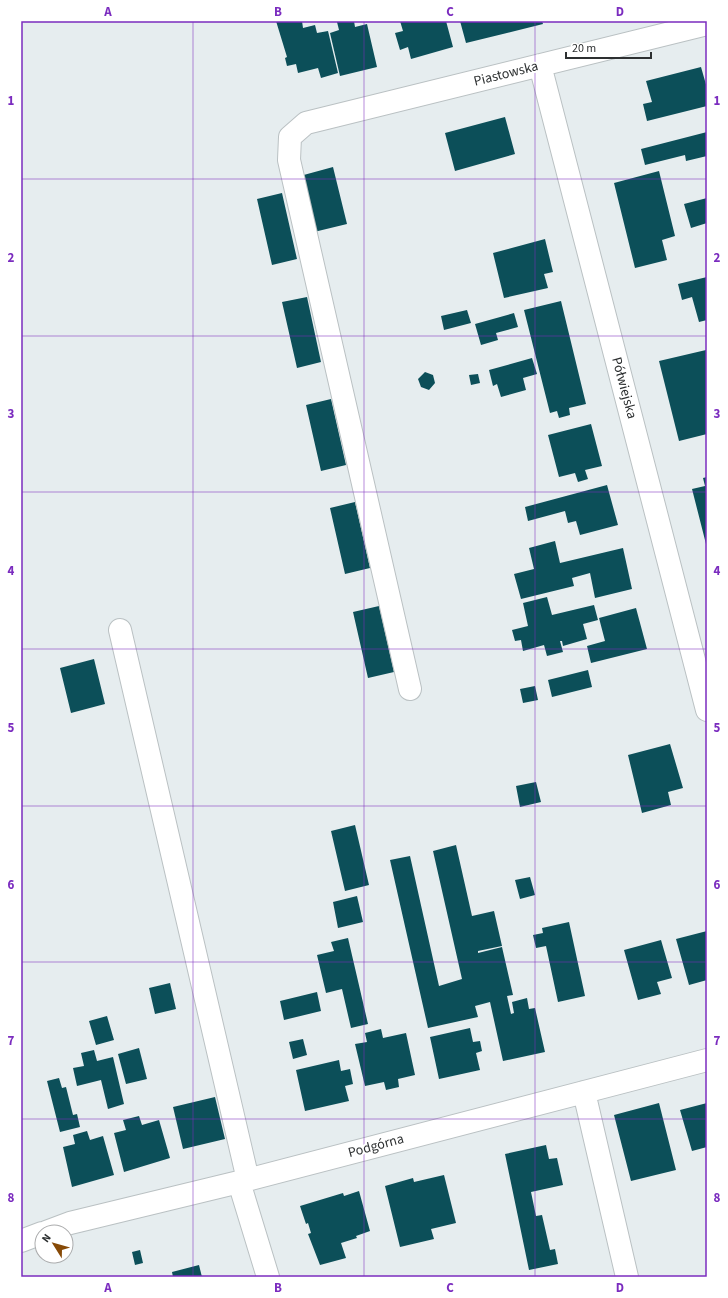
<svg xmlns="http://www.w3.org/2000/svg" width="728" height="1298" font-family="'Source Sans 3',sans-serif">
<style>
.building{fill:#0c4f59}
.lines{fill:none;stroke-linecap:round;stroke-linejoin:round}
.minor-casing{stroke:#bac1c3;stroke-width:24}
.minor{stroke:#fff;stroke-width:22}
.grid{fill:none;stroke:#7b2cbf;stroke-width:1;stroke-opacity:0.55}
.labels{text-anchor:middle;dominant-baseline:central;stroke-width:4;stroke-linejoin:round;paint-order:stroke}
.street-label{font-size:14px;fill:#2d3031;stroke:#fff}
.neatline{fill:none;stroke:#7b2cbf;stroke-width:1.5}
.grid-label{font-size:13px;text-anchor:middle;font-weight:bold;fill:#7b2cbf}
</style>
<rect width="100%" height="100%" fill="#e6edef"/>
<path class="building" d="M 276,21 L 302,21 L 303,28 L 315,25 L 317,33 L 328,31 L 338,73 L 321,78 L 318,68 L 298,73 L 296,64 L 287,66 L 285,58 L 287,57 Z
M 342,21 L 354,21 L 355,27 L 367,24 L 377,67 L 340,76 L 330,33 L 339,30 L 337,22 Z
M 400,21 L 446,21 L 453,47 L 411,59 L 408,47 L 400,50 L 395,33 L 403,31 Z
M 460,21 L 542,21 L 543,24 L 466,43 Z
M 701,67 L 707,88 L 707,106 L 647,121 L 643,104 L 652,102 L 646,81 Z
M 505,117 L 515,154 L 455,171 L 445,133 Z
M 707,132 L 707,156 L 686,161 L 685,155 L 645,165 L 641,149 Z
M 333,167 L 347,224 L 314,232 L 300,176 Z
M 659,171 L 675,236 L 662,240 L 667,260 L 635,268 L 614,183 Z
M 282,193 L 297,259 L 272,265 L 257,199 Z
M 707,198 L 707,223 L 691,228 L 684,204 Z
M 545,239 L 553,272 L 544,274 L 548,288 L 504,298 L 493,253 Z
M 707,277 L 707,320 L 699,322 L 692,297 L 682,300 L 678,284 Z
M 307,297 L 321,362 L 297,368 L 282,302 Z
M 561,301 L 586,404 L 569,408 L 570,415 L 559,418 L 557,411 L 550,413 L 524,310 Z
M 467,310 L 471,323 L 444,330 L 441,316 Z
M 514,313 L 518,327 L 496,333 L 498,340 L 481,345 L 475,324 Z
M 706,350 L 707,355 L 707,434 L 679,441 L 659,361 Z
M 532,358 L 537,374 L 523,378 L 526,390 L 501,397 L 497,384 L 493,386 L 489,370 Z
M 425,372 L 433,375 L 435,383 L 429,390 L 421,387 L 418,379 Z
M 478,374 L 480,383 L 471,385 L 469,375 Z
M 331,399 L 346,465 L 321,471 L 306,405 Z
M 591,424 L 602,466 L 585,470 L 588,479 L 578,482 L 575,473 L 559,477 L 548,435 Z
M 707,477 L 707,544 L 706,544 L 692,489 L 705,486 L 703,478 Z
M 607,485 L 618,525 L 580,535 L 576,521 L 568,523 L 565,511 L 528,521 L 525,507 Z
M 355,502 L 370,568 L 345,574 L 330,508 Z
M 555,541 L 560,563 L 623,548 L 632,589 L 595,598 L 590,573 L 572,578 L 574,586 L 521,599 L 514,574 L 534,569 L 529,548 Z
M 547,597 L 552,615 L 594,605 L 598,620 L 583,624 L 587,639 L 563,646 L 562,641 L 560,641 L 563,652 L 547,656 L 544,645 L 523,651 L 521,640 L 515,641 L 512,630 L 528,626 L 523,603 Z
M 379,606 L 394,672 L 368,678 L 353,612 Z
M 636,608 L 647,649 L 591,663 L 587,646 L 605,641 L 599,618 Z
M 94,659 L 105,704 L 71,713 L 60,668 Z
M 588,670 L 592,687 L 552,697 L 548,680 Z
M 535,686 L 538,700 L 523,703 L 520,689 Z
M 670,744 L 683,788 L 668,792 L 671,805 L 642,813 L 628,755 Z
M 536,782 L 541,802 L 520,807 L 516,786 Z
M 355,825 L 369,885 L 345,891 L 331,831 Z
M 456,845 L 472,916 L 494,911 L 502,946 L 478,951 L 478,953 L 502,947 L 513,995 L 507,996 L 511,1014 L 514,1013 L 512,1002 L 527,998 L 529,1009 L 535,1008 L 545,1052 L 503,1061 L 490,1002 L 475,1006 L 478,1017 L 428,1028 L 390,860 L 410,856 L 439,986 L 462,979 L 433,851 Z
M 530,877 L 535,895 L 520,899 L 515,880 Z
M 357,896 L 363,922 L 338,928 L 333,902 Z
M 569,922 L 585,996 L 558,1002 L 546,946 L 536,948 L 533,935 L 543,933 L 542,928 Z
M 707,931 L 707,980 L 689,985 L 676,939 Z
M 348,938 L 368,1024 L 351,1028 L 342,989 L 326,993 L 317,955 L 334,951 L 331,942 Z
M 661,940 L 672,978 L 657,982 L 661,994 L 638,1000 L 624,950 Z
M 170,983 L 176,1009 L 155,1014 L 149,988 Z
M 317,992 L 321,1011 L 284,1020 L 280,1001 Z
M 107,1016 L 114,1040 L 96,1045 L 89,1021 Z
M 470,1028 L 473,1042 L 480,1041 L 482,1051 L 476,1053 L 480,1070 L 439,1079 L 430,1037 Z
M 381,1029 L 383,1038 L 406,1033 L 415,1075 L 398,1079 L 399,1087 L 386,1090 L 384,1082 L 365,1086 L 355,1044 L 367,1042 L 365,1033 Z
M 303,1039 L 307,1055 L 293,1059 L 289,1042 Z
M 139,1048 L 147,1079 L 126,1084 L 118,1054 Z
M 94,1050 L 97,1061 L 113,1057 L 124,1104 L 108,1109 L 101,1080 L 77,1086 L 73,1068 L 84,1066 L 81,1053 Z
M 339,1060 L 341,1071 L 350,1069 L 353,1084 L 345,1086 L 349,1101 L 305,1111 L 296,1070 Z
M 59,1078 L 62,1088 L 66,1087 L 73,1115 L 77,1114 L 80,1127 L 60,1132 L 47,1081 Z
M 215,1097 L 225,1139 L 183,1149 L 173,1107 Z
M 659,1103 L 676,1170 L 631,1181 L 614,1115 Z
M 707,1103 L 707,1147 L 692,1151 L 680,1110 Z
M 139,1116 L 142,1125 L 159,1120 L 170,1158 L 124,1172 L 114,1133 L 126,1130 L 123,1120 Z
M 87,1131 L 90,1140 L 103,1136 L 114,1175 L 72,1187 L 63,1147 L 75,1144 L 73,1135 Z
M 546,1145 L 549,1159 L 557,1158 L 563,1185 L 531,1192 L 536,1216 L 542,1215 L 550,1250 L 555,1249 L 558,1264 L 529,1270 L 505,1154 Z
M 444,1175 L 456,1223 L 431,1229 L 434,1239 L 400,1247 L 385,1186 L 413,1178 L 414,1182 Z
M 359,1191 L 370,1231 L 356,1236 L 357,1238 L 341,1243 L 346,1258 L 320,1265 L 308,1234 L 311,1233 L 308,1223 L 306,1224 L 300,1206 L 343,1193 L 344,1196 Z
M 140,1250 L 143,1263 L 135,1265 L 132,1252 Z
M 199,1265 L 202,1277 L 173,1277 L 172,1272 Z"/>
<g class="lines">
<defs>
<path id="minor" d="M 540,65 L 707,710
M 120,630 L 248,1180
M 410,689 L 289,160 L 290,137 L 306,123 L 707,24
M 584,1092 L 627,1277
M 239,1182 L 268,1277
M 46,1232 L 70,1223 L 239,1182 L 707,1060
M 21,1241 L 42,1233"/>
</defs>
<use href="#minor" class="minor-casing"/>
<use href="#minor" class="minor"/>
</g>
<path class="grid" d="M 193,21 L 193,1277M 364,21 L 364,1277M 535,21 L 535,1277M 21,179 L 707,179M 21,336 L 707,336M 21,492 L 707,492M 21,649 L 707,649M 21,806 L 707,806M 21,962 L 707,962M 21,1119 L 707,1119"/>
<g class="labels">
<g class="street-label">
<text transform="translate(506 74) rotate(-14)">Piastowska</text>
<text transform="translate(624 388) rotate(75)">Półwiejska</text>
<text transform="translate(376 1146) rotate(-15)">Podgórna</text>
</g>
</g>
<rect width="728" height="1298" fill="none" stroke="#ffffff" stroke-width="44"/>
<g transform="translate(54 1244) rotate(307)"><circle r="19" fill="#ffffff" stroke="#abacad"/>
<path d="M0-3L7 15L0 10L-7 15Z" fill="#874a07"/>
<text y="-6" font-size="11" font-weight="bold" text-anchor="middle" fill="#2d3031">N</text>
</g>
<path d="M566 52v6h85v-6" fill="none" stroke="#2d3031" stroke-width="2"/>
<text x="572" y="52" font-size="12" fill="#2d3031" stroke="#ffffff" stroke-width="3" paint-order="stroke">20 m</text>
<rect x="22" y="22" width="684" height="1254" class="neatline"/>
<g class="grid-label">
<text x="108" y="16">A</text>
<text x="278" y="16">B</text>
<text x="450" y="16">C</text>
<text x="620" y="16">D</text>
<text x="11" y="105">1</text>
<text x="717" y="105">1</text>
<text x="11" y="262">2</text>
<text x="717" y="262">2</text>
<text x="11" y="418">3</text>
<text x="717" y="418">3</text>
<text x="11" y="575">4</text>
<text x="717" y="575">4</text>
<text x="11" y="732">5</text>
<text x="717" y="732">5</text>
<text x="11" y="889">6</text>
<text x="717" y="889">6</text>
<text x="11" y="1045">7</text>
<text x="717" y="1045">7</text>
<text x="11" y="1202">8</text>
<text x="717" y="1202">8</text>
<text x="108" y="1292">A</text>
<text x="278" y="1292">B</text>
<text x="450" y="1292">C</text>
<text x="620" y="1292">D</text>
</g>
</svg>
